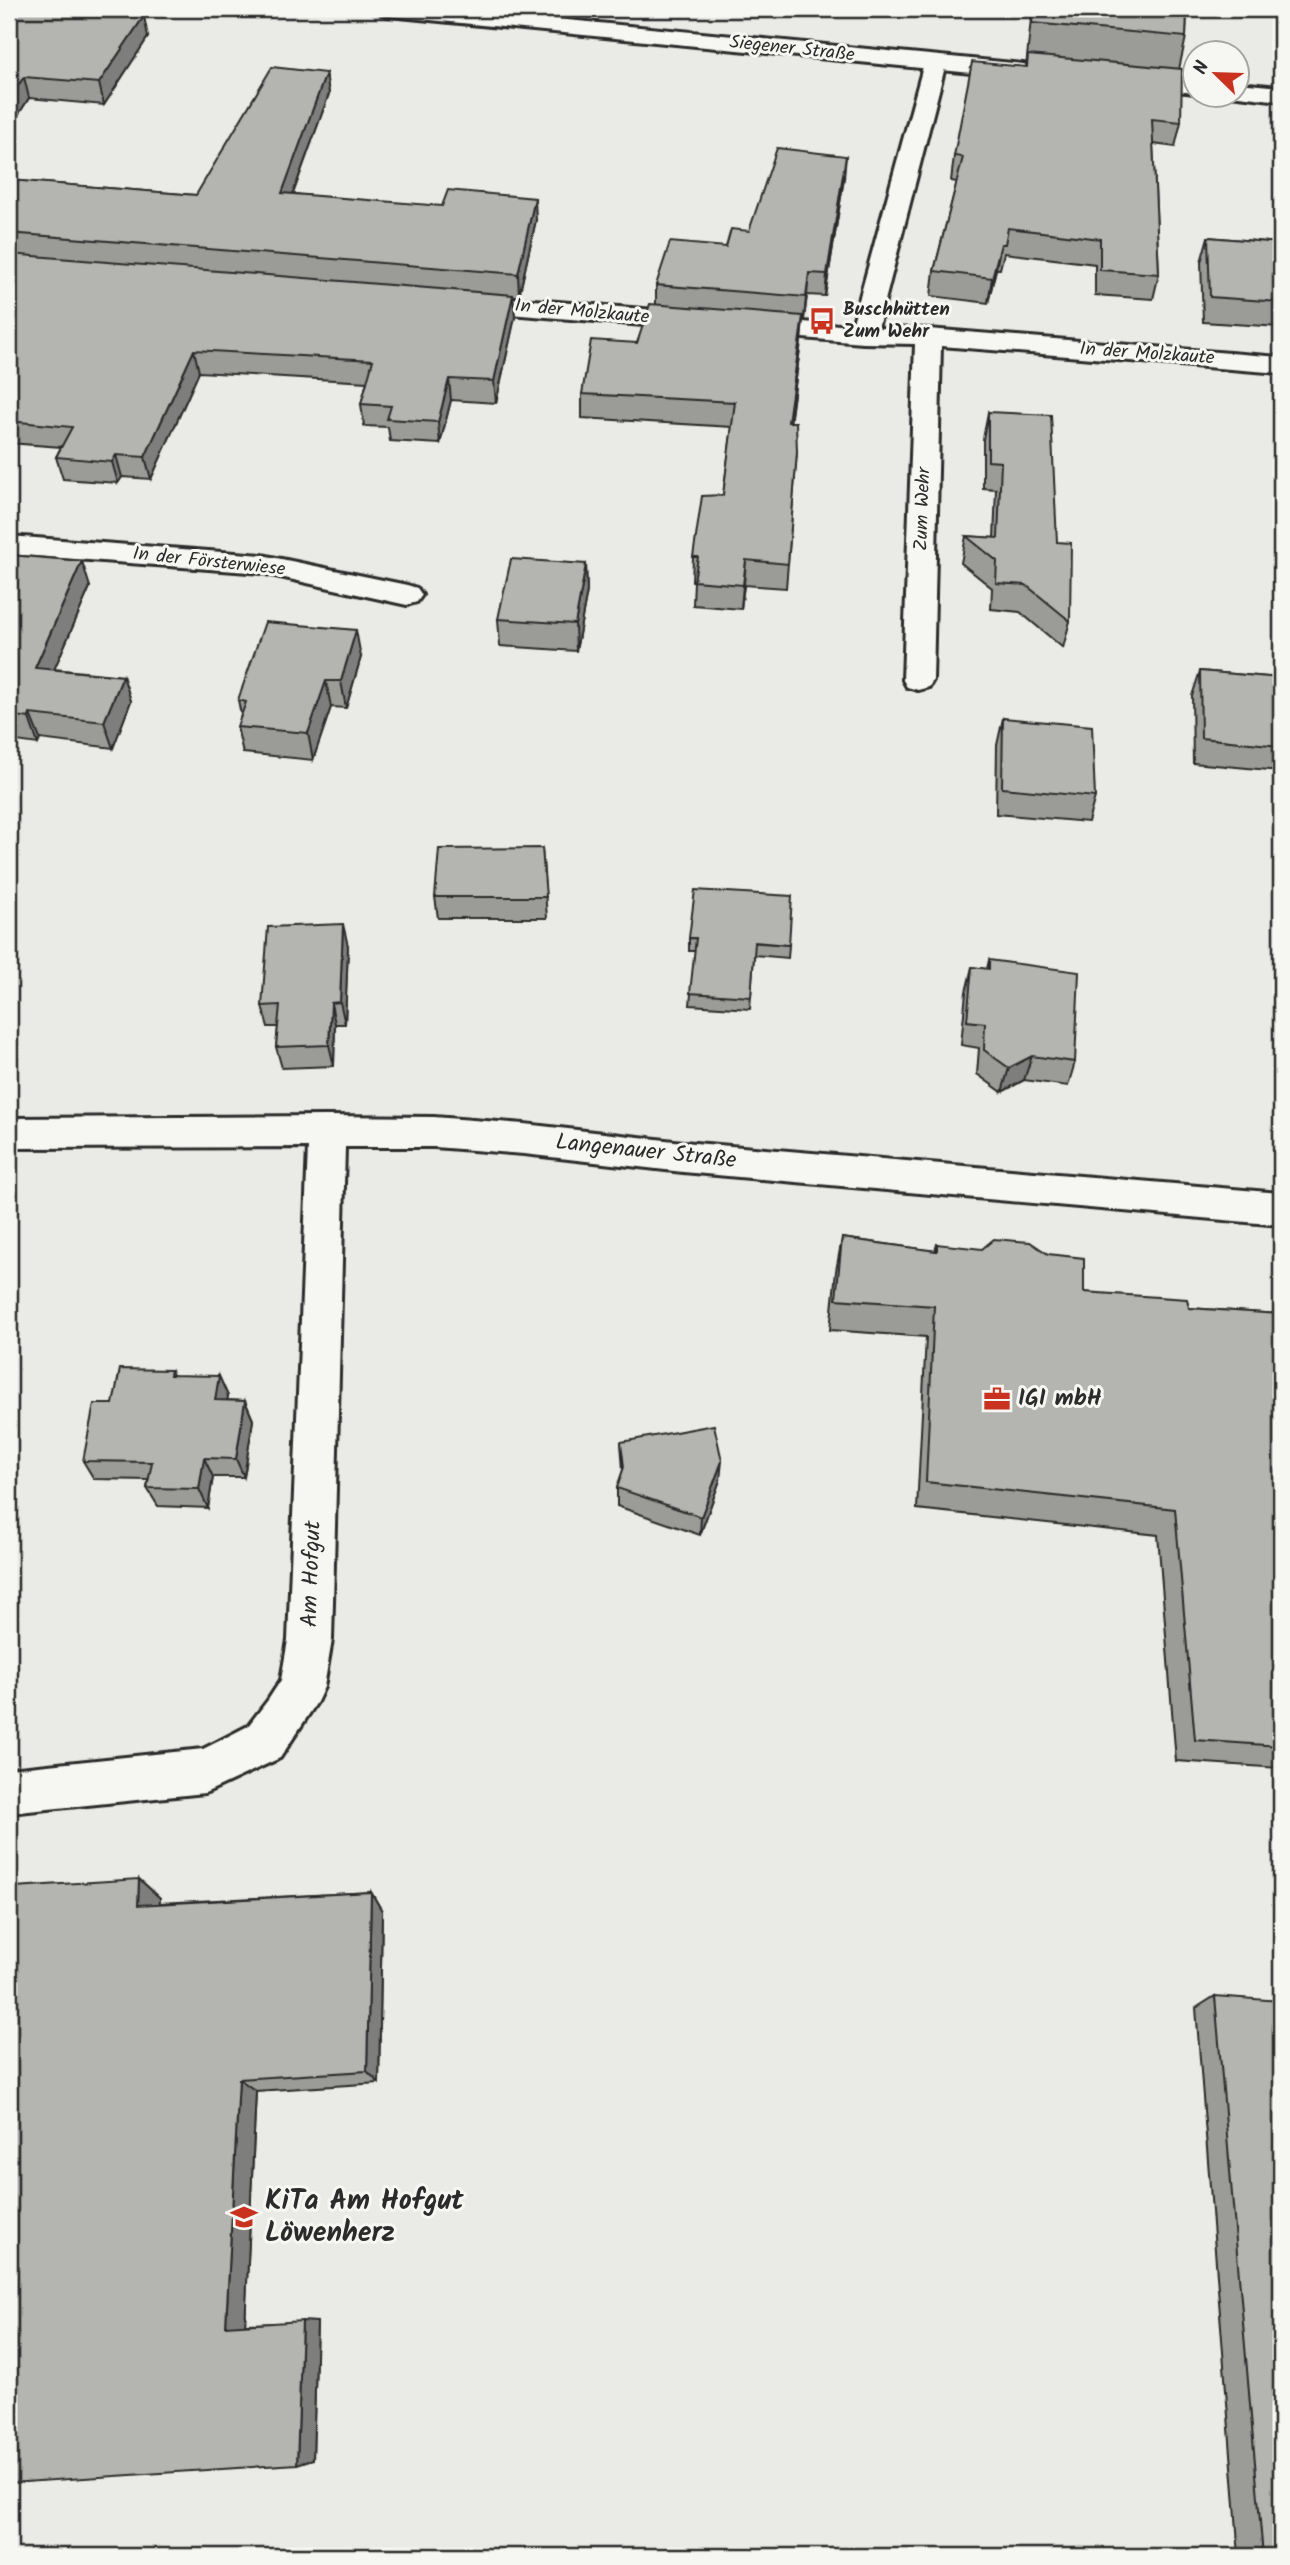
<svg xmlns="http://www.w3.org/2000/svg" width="1290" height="2565" font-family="Kalam,sans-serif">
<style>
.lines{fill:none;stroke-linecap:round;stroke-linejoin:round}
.minor-casing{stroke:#2b2b2b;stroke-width:6}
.secondary-casing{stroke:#2b2b2b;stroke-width:6}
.minor{fill:#f6f6f2;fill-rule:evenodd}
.secondary{fill:#f6f6f2;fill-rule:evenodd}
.wall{fill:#9b9b98;stroke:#2b2b2b;stroke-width:2}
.shaded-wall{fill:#7e7e7c;stroke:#2b2b2b;stroke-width:2}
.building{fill:#b4b4b1;stroke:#2b2b2b;stroke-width:2}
.labels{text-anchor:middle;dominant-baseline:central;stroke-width:6;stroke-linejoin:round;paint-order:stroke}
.far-street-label{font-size:19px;fill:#2b2b2b;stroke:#f6f6f2}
.far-poi-label{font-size:19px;font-weight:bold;fill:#2b2b2b;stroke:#f6f6f2;text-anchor:start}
.street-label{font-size:23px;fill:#2b2b2b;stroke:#f6f6f2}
.poi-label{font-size:23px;font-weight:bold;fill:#2b2b2b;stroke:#f6f6f2;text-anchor:start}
.near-poi-label{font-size:28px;font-weight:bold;fill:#2b2b2b;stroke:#f6f6f2;text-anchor:start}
</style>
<rect width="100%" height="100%" fill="#eaeae6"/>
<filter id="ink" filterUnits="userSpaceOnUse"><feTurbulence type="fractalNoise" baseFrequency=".0143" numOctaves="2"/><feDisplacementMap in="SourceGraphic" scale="14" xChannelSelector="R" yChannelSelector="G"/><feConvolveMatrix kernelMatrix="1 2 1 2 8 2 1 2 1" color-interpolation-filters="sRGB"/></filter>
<g filter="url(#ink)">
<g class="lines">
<defs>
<path id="minor" d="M 935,56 L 943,58 L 946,63 L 878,328 L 928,329 L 1281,357 L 1281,373 L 941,346 L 933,680 L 929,687 L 918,690 L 907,687 L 903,680 L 915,344 L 863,343 L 461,310 L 452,307 L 448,302 L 452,297 L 461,294 L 852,326 L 924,63 L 927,58 Z
M 9,536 L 262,555 L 407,585 L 417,588 L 422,595 L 417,602 L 407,605 L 262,573 L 9,554 Z
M 327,1116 L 434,1117 L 524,1124 L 683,1142 L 1281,1193 L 1281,1225 L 683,1172 L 524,1154 L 434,1147 L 345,1147 L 332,1640 L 324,1687 L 317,1702 L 280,1758 L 205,1793 L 9,1813 L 9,1769 L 203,1749 L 217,1742 L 248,1726 L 268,1700 L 281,1680 L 288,1640 L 308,1147 L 9,1148 L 9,1118 Z"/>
<path id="secondary" d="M 378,9 L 454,9 L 1023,64 L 1031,66 L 1034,71 L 1031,76 L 1023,78 L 389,16 L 381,14 Z
M 1131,74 L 1196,79 L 1196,93 L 1123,86 L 1120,81 L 1123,76 Z
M 1238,83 L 1281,87 L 1281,101 L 1230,95 L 1238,94 Z"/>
</defs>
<use href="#minor" class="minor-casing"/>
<use href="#secondary" class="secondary-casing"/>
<use href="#minor" class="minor"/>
<use href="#secondary" class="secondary"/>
</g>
<path class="wall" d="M 9,9 L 80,9 L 81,11 L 148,37 L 104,105 L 29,98 L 9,129 Z
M 1032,9 L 1187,9 L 1186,37 L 1179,69 L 1181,122 L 1175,147 L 1153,144 L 1159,274 L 1153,299 L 1095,295 L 1095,264 L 1004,253 L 1000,269 L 996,269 L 988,303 L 931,296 L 934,271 L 957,182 L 951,181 L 954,156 L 1026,67 Z
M 326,73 L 329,94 L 293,194 L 536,220 L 519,296 L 513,296 L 515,317 L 496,403 L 451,400 L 440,444 L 390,441 L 388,427 L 364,426 L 361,404 L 367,382 L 199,372 L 151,479 L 122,477 L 118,483 L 63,479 L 56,457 L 61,447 L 9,443 L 9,180 L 196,195 Z
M 1281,105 L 1281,144 L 1278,115 Z
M 844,178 L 825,296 L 807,295 L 804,319 L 803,319 L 801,341 L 790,422 L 797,452 L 786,588 L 744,585 L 741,609 L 693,605 L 694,581 L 692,581 L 693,557 L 723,495 L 732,427 L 582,418 L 582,394 L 637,343 L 656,304 L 656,285 L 726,247 L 749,231 Z
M 1208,237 L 1281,243 L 1281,327 L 1203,322 L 1201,262 Z
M 988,412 L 1057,542 L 1070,621 L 1063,648 L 1020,612 L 991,609 L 992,588 L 961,563 L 966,536 L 994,538 L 996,489 L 983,488 L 983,439 Z
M 9,555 L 90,587 L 54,669 L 123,676 L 131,701 L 113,748 L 40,739 L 38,744 L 9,740 Z
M 586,564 L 587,591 L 576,651 L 500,646 L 498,619 Z
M 361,657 L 346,708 L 331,707 L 313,760 L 243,753 L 237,727 L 241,715 L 238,700 Z
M 1200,671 L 1281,678 L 1281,771 L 1193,763 L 1192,696 Z
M 1003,718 L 1095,797 L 1088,822 L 996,814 L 997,745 Z
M 542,848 L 547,918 L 438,918 L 435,897 Z
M 689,938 L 789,945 L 788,958 L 754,955 L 750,1009 L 690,1005 L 695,951 L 689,951 Z
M 348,946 L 345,1024 L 335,1024 L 334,1066 L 282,1068 L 276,1047 L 278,1027 L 268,1027 L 262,1006 Z
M 989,960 L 1075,1062 L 1068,1086 L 1024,1080 L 1002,1092 L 977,1074 L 979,1048 L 961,1045 L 966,992 L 972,967 L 987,969 Z
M 842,1238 L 935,1251 L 937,1244 L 1084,1292 L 1189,1308 L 1281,1314 L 1281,1768 L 1176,1761 L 1158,1535 L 917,1509 L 926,1337 L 830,1330 L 836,1271 Z
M 171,1370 L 173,1375 L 228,1396 L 227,1400 L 245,1401 L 253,1420 L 244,1477 L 213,1477 L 208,1508 L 158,1506 L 147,1488 L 149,1480 L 94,1479 L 83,1461 L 113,1404 Z
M 621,1442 L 720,1480 L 700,1535 L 617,1506 L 617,1488 L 623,1470 Z
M 139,1879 L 160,1898 L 159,1903 L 371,1892 L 382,1911 L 379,2083 L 256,2091 L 245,2324 L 317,2322 L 313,2459 L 9,2483 Z
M 1215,1996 L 1281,2556 L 1239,2556 L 1196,2008 Z"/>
<path class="shaded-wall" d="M 144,16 L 148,37 L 104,105 L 99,83 Z
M 326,73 L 329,94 L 285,215 L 282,193 Z
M 24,77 L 29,98 L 9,129 L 9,98 Z
M 846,156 L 844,178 L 825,296 L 827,274 Z
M 535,198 L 536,220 L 519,296 L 518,274 Z
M 1001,244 L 996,269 L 988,303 L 992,278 Z
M 809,273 L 807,295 L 804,319 L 806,297 Z
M 513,295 L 515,317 L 496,403 L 494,381 Z
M 803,316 L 801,341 L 787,447 L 788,422 Z
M 194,350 L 199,372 L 151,479 L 145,457 Z
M 449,379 L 451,400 L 440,444 L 438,422 Z
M 116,455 L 122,477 L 118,483 L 112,462 Z
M 746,560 L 744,585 L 741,609 L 743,585 Z
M 82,561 L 90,587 L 44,693 L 35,668 Z
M 586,564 L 587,591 L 576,651 L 575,624 Z
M 356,630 L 361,657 L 346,708 L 341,681 Z
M 123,676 L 131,701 L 113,748 L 104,722 Z
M 326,681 L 331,707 L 313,760 L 308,733 Z
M 30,714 L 40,739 L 38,744 L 29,718 Z
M 343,924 L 348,946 L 345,1024 L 340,1002 Z
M 331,1003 L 335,1024 L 334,1066 L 329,1045 Z
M 1032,1056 L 1024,1080 L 1002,1092 L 1009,1068 Z
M 219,1376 L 228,1396 L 224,1419 L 215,1400 Z
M 245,1401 L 253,1420 L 244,1477 L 236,1459 Z
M 204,1458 L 213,1477 L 208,1508 L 199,1489 Z
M 722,1461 L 720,1480 L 700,1535 L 701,1517 Z
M 139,1879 L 160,1898 L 159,1923 L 138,1905 Z
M 371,1892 L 382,1911 L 379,2083 L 367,2071 Z
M 239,2079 L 256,2091 L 245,2327 L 226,2326 Z
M 302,2321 L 317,2322 L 313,2459 L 297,2464 Z"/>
<path class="building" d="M 9,9 L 68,9 L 67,10 L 144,16 L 99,83 L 24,77 L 9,98 Z
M 1034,9 L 1187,9 L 1186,37 L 1032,23 Z
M 1028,55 L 1182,69 L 1181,122 L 1152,119 L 1159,274 L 1100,270 L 1100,239 L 1008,228 L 1005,244 L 1001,244 L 992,278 L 934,271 L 963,157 L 954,156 L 972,62 L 1027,67 Z
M 272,67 L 326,73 L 282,193 L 442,206 L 448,190 L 535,198 L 518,274 L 9,233 L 9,180 L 196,195 Z
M 777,148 L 846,156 L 827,274 L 809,273 L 806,297 L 656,285 L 670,242 L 726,247 L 731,229 L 749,231 Z
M 1208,237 L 1281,243 L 1281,302 L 1210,297 Z
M 9,254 L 513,295 L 494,381 L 449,379 L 438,422 L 387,419 L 391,406 L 361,404 L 373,360 L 194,350 L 145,457 L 116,455 L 112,462 L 56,457 L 72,427 L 9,421 Z
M 650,304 L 803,316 L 788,422 L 796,422 L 797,452 L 788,564 L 746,560 L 743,585 L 694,581 L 698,557 L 693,557 L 702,496 L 723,495 L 735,402 L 582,394 L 591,340 L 637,343 Z
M 988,412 L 1051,415 L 1057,542 L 1071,543 L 1070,621 L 1026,585 L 996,583 L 997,561 L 966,536 L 998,538 L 1001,462 L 988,461 Z
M 9,555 L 82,561 L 35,668 L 123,676 L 104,722 L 30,714 L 29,718 L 9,715 Z
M 511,559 L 586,564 L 575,624 L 498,619 Z
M 265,622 L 356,630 L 341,681 L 326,681 L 308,733 L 237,727 L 246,702 L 238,700 Z
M 1200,671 L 1281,678 L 1281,746 L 1201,738 Z
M 1003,718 L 1092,726 L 1095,797 L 1002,788 Z
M 542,848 L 546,897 L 435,897 L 439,849 Z
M 695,890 L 792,896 L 789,945 L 755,942 L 751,997 L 690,993 L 696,938 L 689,938 Z
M 343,924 L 340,1002 L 331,1003 L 329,1045 L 276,1047 L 280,1005 L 262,1006 L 268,927 Z
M 989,960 L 1079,972 L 1075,1062 L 1032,1056 L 1009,1068 L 984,1050 L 985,1023 L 967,1021 L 972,967 L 989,969 Z
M 842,1238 L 937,1251 L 937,1244 L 982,1249 L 994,1239 L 1030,1242 L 1048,1254 L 1084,1258 L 1084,1292 L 1187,1299 L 1189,1308 L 1281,1314 L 1281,1746 L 1195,1740 L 1175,1509 L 926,1482 L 934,1306 L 836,1299 Z
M 120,1369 L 171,1370 L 170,1375 L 219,1376 L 215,1400 L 245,1401 L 236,1459 L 204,1458 L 199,1489 L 147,1488 L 152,1462 L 83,1461 L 94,1404 L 113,1404 Z
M 714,1425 L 722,1461 L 701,1517 L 617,1488 L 624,1467 L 621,1442 Z
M 139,1879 L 138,1905 L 371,1892 L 367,2071 L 239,2079 L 226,2326 L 302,2321 L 297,2464 L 9,2483 L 9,1940 L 15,1887 Z
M 1215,1996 L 1281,2001 L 1281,2556 L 1263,2556 Z"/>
</g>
<defs>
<symbol id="bus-bare" viewBox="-9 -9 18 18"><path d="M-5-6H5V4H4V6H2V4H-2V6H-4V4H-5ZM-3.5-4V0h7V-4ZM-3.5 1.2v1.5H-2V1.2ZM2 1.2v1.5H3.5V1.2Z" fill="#c8321e" stroke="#f6f6f2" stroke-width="2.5" paint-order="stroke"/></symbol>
<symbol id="office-bare" viewBox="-9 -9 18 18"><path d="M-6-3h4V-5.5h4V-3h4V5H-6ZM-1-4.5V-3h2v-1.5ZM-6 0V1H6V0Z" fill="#c8321e" stroke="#f6f6f2" stroke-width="2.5" paint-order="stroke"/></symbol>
<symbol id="school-bare" viewBox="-9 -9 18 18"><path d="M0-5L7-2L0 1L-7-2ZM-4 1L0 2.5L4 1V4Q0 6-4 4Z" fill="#c8321e" stroke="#f6f6f2" stroke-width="2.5" paint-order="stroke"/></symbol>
</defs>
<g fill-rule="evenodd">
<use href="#bus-bare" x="803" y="302" width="38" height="38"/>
<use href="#office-bare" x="978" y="1380" width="38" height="38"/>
<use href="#school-bare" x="225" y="2198" width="38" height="38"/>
</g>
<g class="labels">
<g class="far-street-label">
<text transform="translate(792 49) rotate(6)">Siegener Straße</text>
<text transform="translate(582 312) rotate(5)">In der Molzkaute</text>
<text transform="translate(1147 354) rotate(4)">In der Molzkaute</text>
<text transform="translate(923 509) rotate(-88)">Zum Wehr</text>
<text transform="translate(209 562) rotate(6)">In der Försterwiese</text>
</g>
<g class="far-poi-label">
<text x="843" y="310">Buschhütten<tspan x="843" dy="22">Zum Wehr</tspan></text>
</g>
<g class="street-label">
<text transform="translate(646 1152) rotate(6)">Langenauer Straße</text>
<text transform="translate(312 1574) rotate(-88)">Am Hofgut</text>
</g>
<g class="poi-label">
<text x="1018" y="1399">IGI mbH</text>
</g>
<g class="near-poi-label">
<text x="265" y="2201">KiTa Am Hofgut<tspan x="265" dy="32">Löwenherz</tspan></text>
</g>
</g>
<rect width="1290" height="2565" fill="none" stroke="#f6f6f2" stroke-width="35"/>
<rect x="18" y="18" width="1255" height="2530" fill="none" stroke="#2b2b2b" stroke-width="2.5" filter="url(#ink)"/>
<g transform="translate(1216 74) rotate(293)"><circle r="33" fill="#f6f6f2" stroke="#a5a5a2" stroke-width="2"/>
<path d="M0-5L12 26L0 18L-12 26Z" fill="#c8321e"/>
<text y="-10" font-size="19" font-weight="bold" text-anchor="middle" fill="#2b2b2b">N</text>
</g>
</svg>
